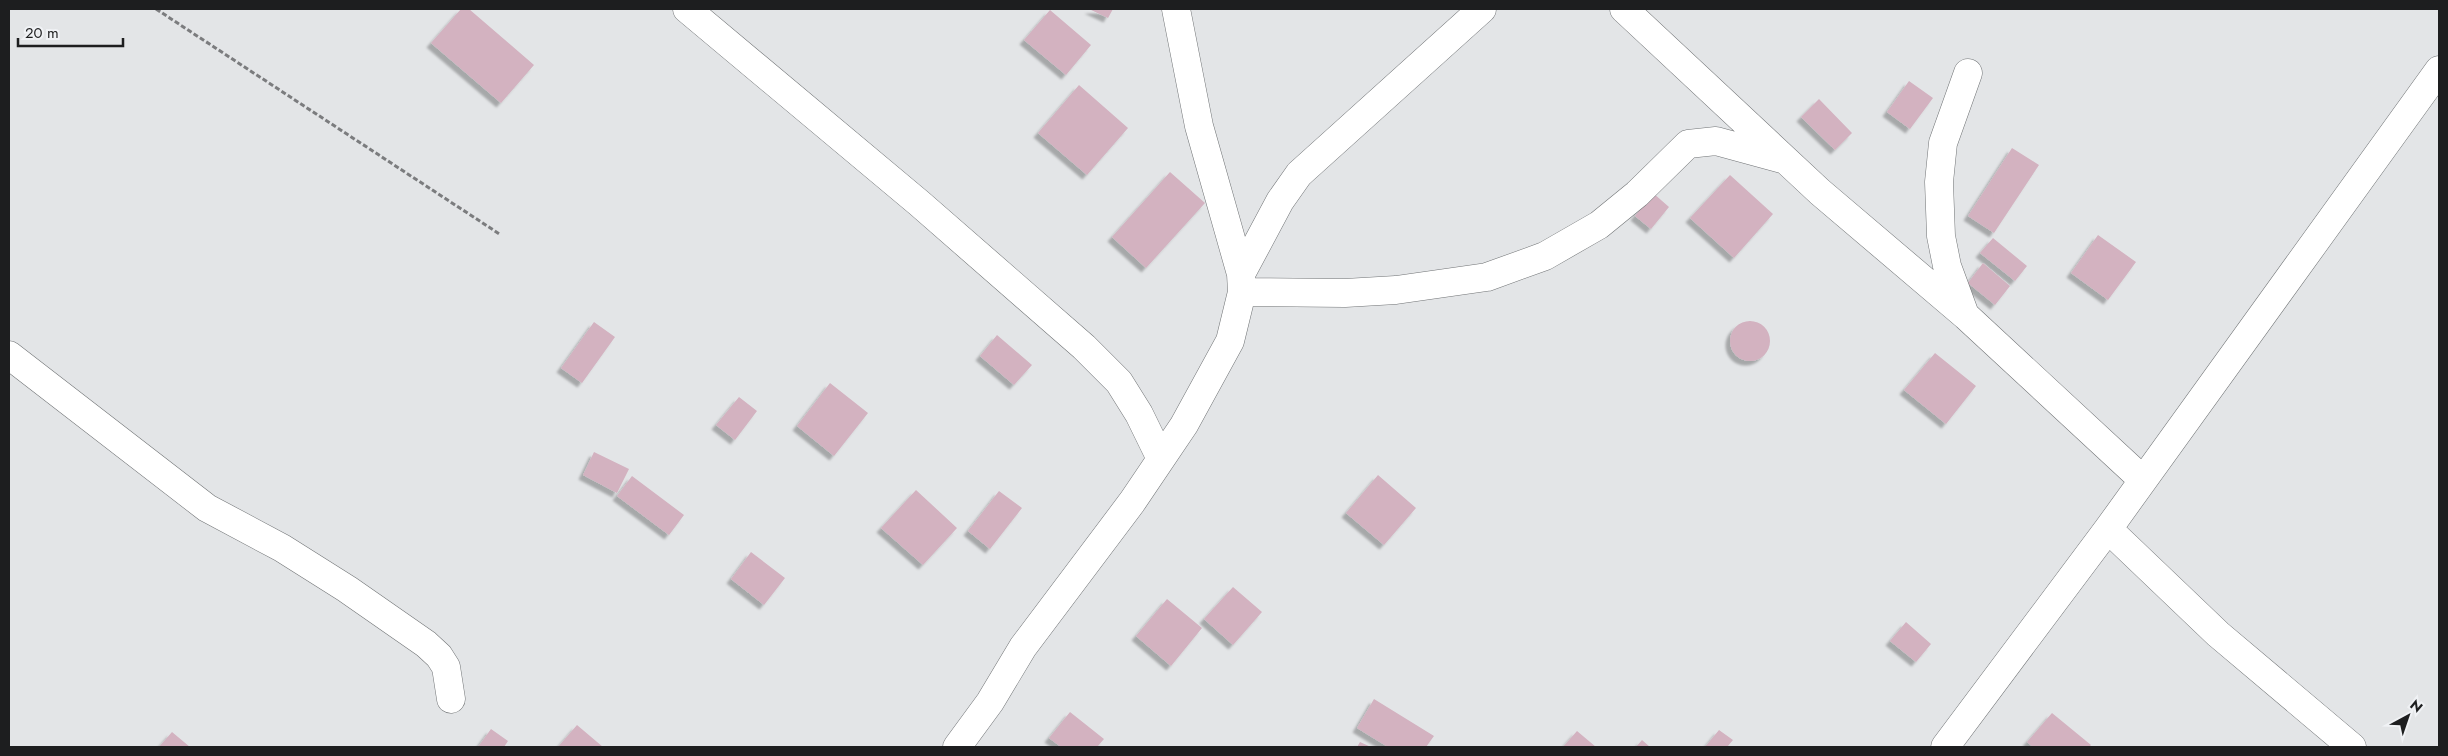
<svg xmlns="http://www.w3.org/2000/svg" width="2448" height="756" font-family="Jost,sans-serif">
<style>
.building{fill:#d3b2c0;filter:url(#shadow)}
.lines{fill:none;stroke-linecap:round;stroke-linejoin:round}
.minor-casing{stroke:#707375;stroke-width:29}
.path{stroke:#7b7c7e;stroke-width:3;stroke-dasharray:5 2.5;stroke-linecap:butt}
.minor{stroke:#fff;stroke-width:28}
</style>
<defs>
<filter id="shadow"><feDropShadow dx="-4.5" dy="4.5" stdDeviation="1" flood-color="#0004"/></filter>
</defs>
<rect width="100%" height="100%" fill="#e3e5e7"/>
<path class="building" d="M 461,9 L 469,9 L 534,65 L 501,103 L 431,43 Z
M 1089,9 L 1113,9 L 1108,18 Z
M 1050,10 L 1091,45 L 1066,75 L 1024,40 Z
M 1909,81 L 1933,98 L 1910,129 L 1887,112 Z
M 1079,85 L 1128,128 L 1087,175 L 1038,133 Z
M 1819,99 L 1852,133 L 1835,150 L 1801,117 Z
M 2012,148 L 2039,165 L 1994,233 L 1968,216 Z
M 1170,172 L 1205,203 L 1146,268 L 1112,237 Z
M 1730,175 L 1773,214 L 1734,258 L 1690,218 Z
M 1653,193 L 1669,207 L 1651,229 L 1635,216 Z
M 2098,235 L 2136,262 L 2108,300 L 2071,273 Z
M 1993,238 L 2027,266 L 2015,281 L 1980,253 Z
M 1983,263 L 2010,286 L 1995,305 L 1968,283 Z
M1730 341a20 20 0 1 1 40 0a20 20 0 1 1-40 0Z
M 594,322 L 615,337 L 582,383 L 561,368 Z
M 997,335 L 1032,365 L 1014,385 L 980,356 Z
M 1935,353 L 1976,386 L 1946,424 L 1904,390 Z
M 830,383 L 868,413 L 834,456 L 797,426 Z
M 739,397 L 757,411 L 735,440 L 716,425 Z
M 594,452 L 629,469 L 617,493 L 583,475 Z
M 1378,475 L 1416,508 L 1384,545 L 1346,513 Z
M 632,476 L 684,515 L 669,535 L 617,496 Z
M 916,490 L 957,528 L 923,565 L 881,528 Z
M 999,491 L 1022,508 L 990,549 L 968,531 Z
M 751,552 L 785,578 L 764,605 L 731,579 Z
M 1233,587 L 1262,612 L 1233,645 L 1204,619 Z
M 1167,599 L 1202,628 L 1171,666 L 1136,636 Z
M 1906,622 L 1931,644 L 1916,662 L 1890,641 Z
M 1374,699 L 1434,736 L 1426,747 L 1388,747 L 1357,728 Z
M 1070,712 L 1104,739 L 1097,747 L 1061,747 L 1049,738 Z
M 2052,713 L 2091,745 L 2089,747 L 2033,747 L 2027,742 Z
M 577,725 L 603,747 L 558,747 Z
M 491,729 L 508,741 L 504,747 L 478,747 Z
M 1719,730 L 1733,740 L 1727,747 L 1705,747 Z
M 1577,731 L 1596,747 L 1563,747 Z
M 172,732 L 190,747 L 159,747 Z
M 1642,740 L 1650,747 L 1636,747 Z
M 1360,742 L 1371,747 L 1357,747 Z"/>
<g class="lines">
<defs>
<path id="minor" d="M 687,9 L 919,203 L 1084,347 L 1119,382 L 1139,414 L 1161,459
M 1624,9 L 1820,192 L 1966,316 L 2143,480
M 1241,274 L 1280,201 L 1299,174 L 1482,9
M 1242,292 L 1345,293 L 1396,290 L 1487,277 L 1545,256 L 1599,225 L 1637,194 L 1688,144 L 1716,141 L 1782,159
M 1965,315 L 1947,266 L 1941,236 L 1939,182 L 1943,143 L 1968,73
M 9,355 L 207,508 L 282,548 L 347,589 L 426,644 L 439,656 L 446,667 L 451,699
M 2108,529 L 2218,634 L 2352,747
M 957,747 L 990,702 L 1023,647 L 1132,502 L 1184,425 L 1230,341 L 1242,292 L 1241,274 L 1199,126 L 1176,9
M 1945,747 L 2108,529 L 2439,70"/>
</defs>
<use href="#minor" class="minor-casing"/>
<path class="path" d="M 156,9 L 501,235"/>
<use href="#minor" class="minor"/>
</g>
<rect width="2448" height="756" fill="none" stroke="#1d1e1f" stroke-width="20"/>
<g transform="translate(2408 716) rotate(40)" stroke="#f0f2f5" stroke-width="4" paint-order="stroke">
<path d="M0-4L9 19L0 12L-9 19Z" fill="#1d1e1f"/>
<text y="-8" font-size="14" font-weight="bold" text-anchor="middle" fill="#1d1e1f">N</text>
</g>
<path d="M18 38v8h105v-8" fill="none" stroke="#1d1e1f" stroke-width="2.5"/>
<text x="25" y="38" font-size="15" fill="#1d1e1f" stroke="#f0f2f5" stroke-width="4" paint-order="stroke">20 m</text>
</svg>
